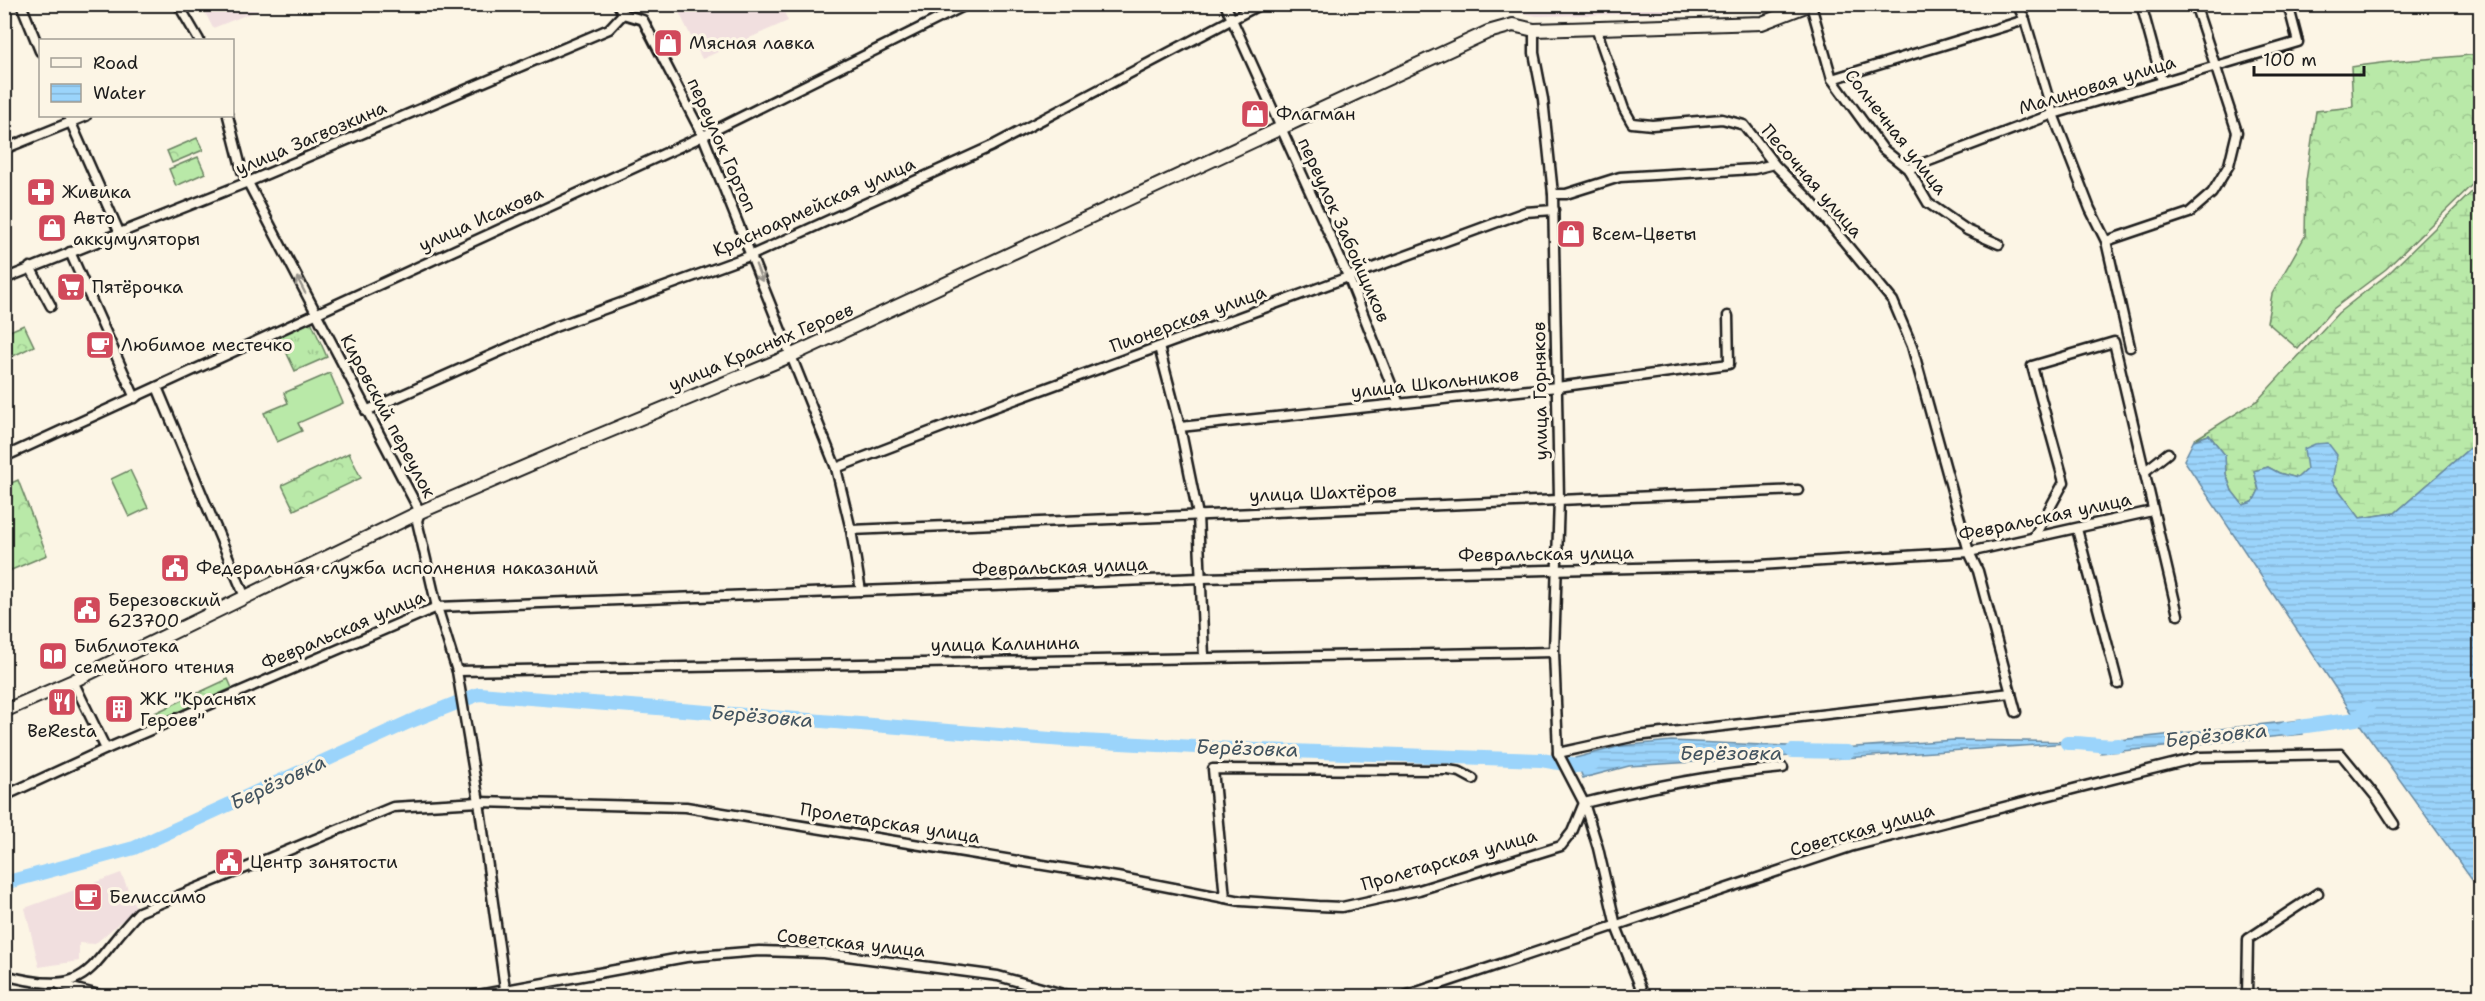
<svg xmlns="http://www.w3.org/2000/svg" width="2485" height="1001" font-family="'Shantell Sans',sans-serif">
	<defs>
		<pattern id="grass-tufts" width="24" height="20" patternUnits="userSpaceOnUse" patternTransform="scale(1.5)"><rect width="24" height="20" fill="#b9e9a8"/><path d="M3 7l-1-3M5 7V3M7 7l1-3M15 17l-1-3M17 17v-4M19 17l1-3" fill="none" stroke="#9ec790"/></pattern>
		<pattern id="forest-crowns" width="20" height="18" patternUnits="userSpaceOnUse" patternTransform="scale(1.5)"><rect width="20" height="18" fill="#b9e9a8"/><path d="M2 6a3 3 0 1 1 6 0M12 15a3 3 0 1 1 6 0" fill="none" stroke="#9ec790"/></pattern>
		<pattern id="wetland-marsh" width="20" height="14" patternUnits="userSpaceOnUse" patternTransform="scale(1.5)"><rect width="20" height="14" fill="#b9e9a8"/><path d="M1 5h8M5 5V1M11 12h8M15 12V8" fill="none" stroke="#9ec790"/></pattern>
		<pattern id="water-rules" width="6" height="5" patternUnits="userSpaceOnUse" patternTransform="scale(1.5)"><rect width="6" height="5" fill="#9bd4fb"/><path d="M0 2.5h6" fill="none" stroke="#85b5d7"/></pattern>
	</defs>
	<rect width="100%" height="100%" fill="#fcf5e5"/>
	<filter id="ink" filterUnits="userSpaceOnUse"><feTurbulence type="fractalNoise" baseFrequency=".0167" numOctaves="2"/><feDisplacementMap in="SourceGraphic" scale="12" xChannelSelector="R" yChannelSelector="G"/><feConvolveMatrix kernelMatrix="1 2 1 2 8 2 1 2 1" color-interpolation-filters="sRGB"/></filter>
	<g filter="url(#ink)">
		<!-- built -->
		<g fill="#f1dfdf">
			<path d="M201,5H271L213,28Z"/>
			<path d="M623,5H781L788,21L702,59L677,8L626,11Z"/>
			<path d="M1504,5V4L1776,5L1756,11L1537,16L1506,10Z"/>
			<path d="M121,873L136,908L95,944L79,943V961L39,967L25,908Z"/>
		</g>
		<!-- grass -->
		<path fill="url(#grass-tufts)" stroke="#6a8262" stroke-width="1.5" d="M310,319L327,357L295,371L278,334Z"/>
		<!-- forest -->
		<g fill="url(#forest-crowns)" stroke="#6a8262" stroke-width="1.5">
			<path d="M2480,54V177L2386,269L2333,309L2298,349L2267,322L2272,294L2305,236L2306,181L2316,111L2353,107L2351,67C2394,60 2437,59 2480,54Z"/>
			<path d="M197,138L203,150L172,163L167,151Z"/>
			<path d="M24,325L34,346L5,360V333Z"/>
			<path d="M349,453L361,478L294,510L282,485Z"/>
			<path d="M18,480L47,555L9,571L5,560V482L7,485Z"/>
			<path d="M228,679L232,688L145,727L142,719Z"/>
		</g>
		<!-- wetland -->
		<path fill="url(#wetland-marsh)" stroke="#6a8262" stroke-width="1.5" d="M2480,184V439L2395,513L2360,518L2332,481L2307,469L2297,478L2279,473L2268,467L2254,471L2259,490L2253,502L2243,505L2232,491L2226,474L2225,455L2209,435L2194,440L2258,400L2338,313L2389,273Z"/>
		<!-- pitch -->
		<g fill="#b9e9a8" stroke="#6a8262" stroke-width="1.5">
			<path d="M198,157L205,173L176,186L169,169Z"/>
			<path d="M330,373L343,403L298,423L302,431L277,442L264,413L288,403L284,393Z"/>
			<path d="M130,470L148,508L129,517L111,479Z"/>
		</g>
		<!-- water -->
		<g fill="url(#water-rules)" stroke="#688aa2" stroke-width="1.5">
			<path d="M2209,435L2225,455L2226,474L2232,491L2243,505L2253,502L2259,490L2254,471L2268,467L2279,473L2297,478L2307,469L2304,449L2315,444L2328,443L2337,455L2332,481L2360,518L2395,513L2480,439V891L2356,719L2184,460L2194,440Z"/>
			<path d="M2301,720L2303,734L2101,753V742Z"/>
			<path d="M1954,740L2083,742L1829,759L1828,749Z"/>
			<path d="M1671,741L1811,747L1808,755L1629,766L1583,778L1575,758L1621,746Z"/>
		</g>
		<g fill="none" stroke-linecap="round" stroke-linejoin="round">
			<!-- river -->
			<g stroke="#9bd4fb" stroke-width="14">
				<path d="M2285,729L2356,719L2368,708"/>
				<path d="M2067,743C2085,742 2101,747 2119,745"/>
				<path d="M1792,751L1847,752"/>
				<path d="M4,883L134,848L409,722L479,694L1064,740L1233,749L1541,760L1577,766L1593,763"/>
			</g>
			<!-- street casing -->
			<g stroke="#1c1c1c" stroke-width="13">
				<g id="street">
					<path d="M21,4L40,51"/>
					<path d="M178,4L199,40"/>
					<path d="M618,4L623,14L643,20L703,136L836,468L851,530L861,591"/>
					<path d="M1225,4L1348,276L1399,404"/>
					<path d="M2017,4L2025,20L2053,114L2090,209L2106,241L2130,347"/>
					<path d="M2141,4L2162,81"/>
					<path d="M1811,5L1832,79L1883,149L1908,169L1928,203L1967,230L1999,244"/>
					<path d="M1596,28L1624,109L1632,123L1652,125L1722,119L1744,125L1774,164L1809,199L1893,301L1912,346L1969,552L1978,571L2016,712"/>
					<path d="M1534,30V53L1543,99L1553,194L1559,499L1554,652L1558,753L1584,803L1598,848L1616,926L1644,996"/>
					<path d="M1832,79L2025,20"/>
					<path d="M68,116L120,234"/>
					<path d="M228,116L242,171L420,512L417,521L437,607L457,671L479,802L506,996"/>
					<path d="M4,149L86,116"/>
					<path d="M1908,169L2053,114L2298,42L2288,4"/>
					<path d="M1553,194H1566L1620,177L1754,169L1774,164"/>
					<path d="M2106,241L2189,213L2212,193L2229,165L2237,132L2195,4"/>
					<path d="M70,252L135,398"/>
					<path d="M30,267L51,306"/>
					<path d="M4,279L248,182L609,29L623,14"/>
					<path d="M1159,347L1180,427L1198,515L1204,657"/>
					<path d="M157,387L245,597"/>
					<path d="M366,411L555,327L752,255L992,146L1261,4"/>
					<path d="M1180,427L1557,387L1729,364L1728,316"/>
					<path d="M4,457L703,136L968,4"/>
					<path d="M836,468L992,408L1525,212L1554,210"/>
					<path d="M2144,472L2168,453"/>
					<path d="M2077,529L2118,684"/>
					<path d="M851,530L1798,490"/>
					<path d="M2034,537L2064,482L2032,366L2114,342L2178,615"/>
					<path d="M457,671L1554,652"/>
					<path d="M73,681L106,749"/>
					<path d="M1558,753L1636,736L2011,693"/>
					<path d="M4,796L106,749L437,607L1201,578L1760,565L1969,552L2152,511"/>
					<path d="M1225,898L1213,769L1448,770L1460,772L1473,779"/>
					<path d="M4,975C93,999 86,967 139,912L393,807L479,802L686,807L1117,877L1241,901L1318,906L1342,907L1419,890L1561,846L1572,832L1584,803C1651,787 1714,774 1783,768"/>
					<path d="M60,985L103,996"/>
					<path d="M473,996L686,957L759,951L824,953L998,976L1063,994L1082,996"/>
					<path d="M1405,996L1850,847L2077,788L2200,757L2341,754L2377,798L2394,824"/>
					<path d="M2247,996L2248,939L2318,893"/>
				</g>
			</g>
			<!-- secondary casing -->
			<g stroke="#1c1c1c" stroke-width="16">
				<path id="secondary" d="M4,711L73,681L420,512L566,449L790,356L1488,32L1513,25L1534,30L1762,23L1811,4"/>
			</g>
			<!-- street -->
			<use href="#street" stroke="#fcf5e5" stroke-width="8"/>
			<!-- secondary -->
			<use href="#secondary" stroke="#fcf5e5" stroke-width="12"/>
		</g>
		<!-- one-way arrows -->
		<defs><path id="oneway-shaft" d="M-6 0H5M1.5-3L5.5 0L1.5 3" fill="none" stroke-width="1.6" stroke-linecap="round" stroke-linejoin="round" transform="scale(1.5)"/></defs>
		<g stroke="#97938b">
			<use href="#oneway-shaft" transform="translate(759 273) rotate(69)"/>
			<use href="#oneway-shaft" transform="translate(301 285) rotate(-117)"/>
		</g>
	</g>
	<!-- icons -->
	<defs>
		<g id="shop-square" transform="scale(1.5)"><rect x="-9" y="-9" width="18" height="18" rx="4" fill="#d1495b" stroke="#fcf5e5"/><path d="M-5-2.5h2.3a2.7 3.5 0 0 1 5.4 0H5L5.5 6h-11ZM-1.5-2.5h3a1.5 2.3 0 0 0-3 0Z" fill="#fff"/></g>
		<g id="pharmacy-square" transform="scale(1.5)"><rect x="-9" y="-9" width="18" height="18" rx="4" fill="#d1495b" stroke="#fcf5e5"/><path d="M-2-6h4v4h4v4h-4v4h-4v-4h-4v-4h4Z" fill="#fff"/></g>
		<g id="supermarket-square" transform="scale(1.5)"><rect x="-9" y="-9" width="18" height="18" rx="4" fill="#d1495b" stroke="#fcf5e5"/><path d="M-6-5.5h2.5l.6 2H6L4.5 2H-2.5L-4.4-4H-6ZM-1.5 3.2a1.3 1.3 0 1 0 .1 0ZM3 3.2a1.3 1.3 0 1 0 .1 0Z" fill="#fff"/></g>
		<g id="cafe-square" transform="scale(1.5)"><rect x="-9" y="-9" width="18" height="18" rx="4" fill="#d1495b" stroke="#fcf5e5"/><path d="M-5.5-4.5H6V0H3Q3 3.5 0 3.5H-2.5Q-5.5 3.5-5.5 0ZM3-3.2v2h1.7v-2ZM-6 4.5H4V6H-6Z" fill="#fff"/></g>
		<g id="civic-square" transform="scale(1.5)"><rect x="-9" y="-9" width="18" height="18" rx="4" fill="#d1495b" stroke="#fcf5e5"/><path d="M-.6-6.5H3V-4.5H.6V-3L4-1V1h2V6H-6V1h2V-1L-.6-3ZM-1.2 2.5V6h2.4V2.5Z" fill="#fff"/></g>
		<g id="library-square" transform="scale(1.5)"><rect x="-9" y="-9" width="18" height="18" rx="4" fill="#d1495b" stroke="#fcf5e5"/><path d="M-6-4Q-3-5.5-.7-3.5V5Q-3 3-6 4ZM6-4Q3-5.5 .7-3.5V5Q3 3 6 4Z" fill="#fff"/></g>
		<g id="restaurant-square" transform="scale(1.5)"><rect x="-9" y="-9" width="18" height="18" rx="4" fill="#d1495b" stroke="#fcf5e5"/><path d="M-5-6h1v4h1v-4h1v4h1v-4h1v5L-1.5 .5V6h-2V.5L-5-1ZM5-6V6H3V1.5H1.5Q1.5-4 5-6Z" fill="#fff"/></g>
		<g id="building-square" transform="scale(1.5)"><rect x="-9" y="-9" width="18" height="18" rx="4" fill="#d1495b" stroke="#fcf5e5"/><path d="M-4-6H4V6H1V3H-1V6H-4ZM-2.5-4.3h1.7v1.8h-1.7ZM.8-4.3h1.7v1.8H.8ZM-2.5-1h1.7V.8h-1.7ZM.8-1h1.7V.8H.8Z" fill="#fff"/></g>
	</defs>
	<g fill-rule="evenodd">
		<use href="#shop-square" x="668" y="43"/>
		<use href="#shop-square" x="1255" y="114"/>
		<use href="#pharmacy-square" x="41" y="192"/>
		<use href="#shop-square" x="52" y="228"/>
		<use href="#shop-square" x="1571" y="234"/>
		<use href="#supermarket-square" x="71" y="287"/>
		<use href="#cafe-square" x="100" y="345"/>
		<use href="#civic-square" x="175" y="568"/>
		<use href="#civic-square" x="87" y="610"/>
		<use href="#library-square" x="53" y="656"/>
		<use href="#restaurant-square" x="62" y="702"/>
		<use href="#building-square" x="119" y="709"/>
		<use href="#civic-square" x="229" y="862"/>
		<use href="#cafe-square" x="88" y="897"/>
	</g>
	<g text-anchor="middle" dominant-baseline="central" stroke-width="6" stroke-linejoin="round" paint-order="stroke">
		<!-- poi labels -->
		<g font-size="18" fill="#1c1c1c" stroke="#fcf5e5" text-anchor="start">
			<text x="689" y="43">Мясная лавка</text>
			<text x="1276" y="114">Флагман</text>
			<text x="62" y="192">Живика</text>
			<text x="73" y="218">Авто<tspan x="73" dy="21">аккумуляторы</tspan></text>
			<text x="1592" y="234">Всем-Цветы</text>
			<text x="92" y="287">Пятёрочка</text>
			<text x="121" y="345">Любимое местечко</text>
			<text x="196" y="568">Федеральная служба исполнения наказаний</text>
			<text x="108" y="600">Березовский<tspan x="108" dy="21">623700</tspan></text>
			<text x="74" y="646">Библиотека<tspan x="74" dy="21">семейного чтения</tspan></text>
			<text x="140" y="699">ЖК "Красных<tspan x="140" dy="21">Героев"</tspan></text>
			<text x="62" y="731" text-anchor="middle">BeResta</text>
			<text x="250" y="862">Центр занятости</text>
			<text x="109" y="897">Белиссимо</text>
		</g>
		<!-- street labels -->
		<g font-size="18" fill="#1c1c1c" stroke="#fcf5e5">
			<text transform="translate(2097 85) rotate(-17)">Малиновая улица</text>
			<text transform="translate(1896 132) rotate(52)">Солнечная улица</text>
			<text transform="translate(311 138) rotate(-23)">улица Загвозкина</text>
			<text transform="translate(722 145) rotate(66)">переулок Гортоп</text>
			<text transform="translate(1812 181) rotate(49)">Песочная улица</text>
			<text transform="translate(814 207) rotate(-24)">Красноармейская улица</text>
			<text transform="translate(481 219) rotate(-24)">улица Исакова</text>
			<text transform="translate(1344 230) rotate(66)">переулок Забойщиков</text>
			<text transform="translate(1188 319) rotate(-20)">Пионерская улица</text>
			<text transform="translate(761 347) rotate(-23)">улица Красных Героев</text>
			<text transform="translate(1435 383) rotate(-6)">улица Школьников</text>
			<text transform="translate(1540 391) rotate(-91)">улица Горняков</text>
			<text transform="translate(388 416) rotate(62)">Кировский переулок</text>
			<text transform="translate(1323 493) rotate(-2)">улица Шахтёров</text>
			<text transform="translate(2045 517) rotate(-12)">Февральская улица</text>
			<text transform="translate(1546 554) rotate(-1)">Февральская улица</text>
			<text transform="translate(1060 567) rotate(-2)">Февральская улица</text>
			<text transform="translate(343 630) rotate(-23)">Февральская улица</text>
			<text transform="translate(1005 644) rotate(-1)">улица Калинина</text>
			<text transform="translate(890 823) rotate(9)">Пролетарская улица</text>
			<text transform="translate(1862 830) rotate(-16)">Советская улица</text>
			<text transform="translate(1449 860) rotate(-16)">Пролетарская улица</text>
			<text transform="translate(851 943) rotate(6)">Советская улица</text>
		</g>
		<!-- water labels -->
		<g font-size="20" font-style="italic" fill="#42535f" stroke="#fcf5e5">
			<text transform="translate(762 716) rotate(5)">Берёзовка</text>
			<text transform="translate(2216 735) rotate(-6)">Берёзовка</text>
			<text transform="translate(1247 748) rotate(2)">Берёзовка</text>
			<text x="1731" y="753">Берёзовка</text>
			<text transform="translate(278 782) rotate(-25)">Берёзовка</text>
		</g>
	</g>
	<!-- margin -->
	<rect width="2485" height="1001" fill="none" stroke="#fcf5e5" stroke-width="24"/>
	<rect x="12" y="12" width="2461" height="977" fill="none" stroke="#1c1c1c" stroke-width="2" filter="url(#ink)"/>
	<!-- legend -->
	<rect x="39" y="39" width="195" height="78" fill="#fcf5e5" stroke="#a29e95" stroke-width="1.5"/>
	<rect x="51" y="58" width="30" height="9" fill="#fcf5e5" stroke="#a29e95" stroke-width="1.5"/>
	<text x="93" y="69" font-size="18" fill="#1c1c1c">Road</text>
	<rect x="51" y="84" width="30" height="18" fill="url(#water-rules)" stroke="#a29e95" stroke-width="1.5"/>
	<text x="93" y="99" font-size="18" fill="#1c1c1c">Water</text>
	<!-- scale -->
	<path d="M2254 66v9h110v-9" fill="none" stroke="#1c1c1c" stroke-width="3"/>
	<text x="2263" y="66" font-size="18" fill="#1c1c1c" stroke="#fcf5e5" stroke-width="4.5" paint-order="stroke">100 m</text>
</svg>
